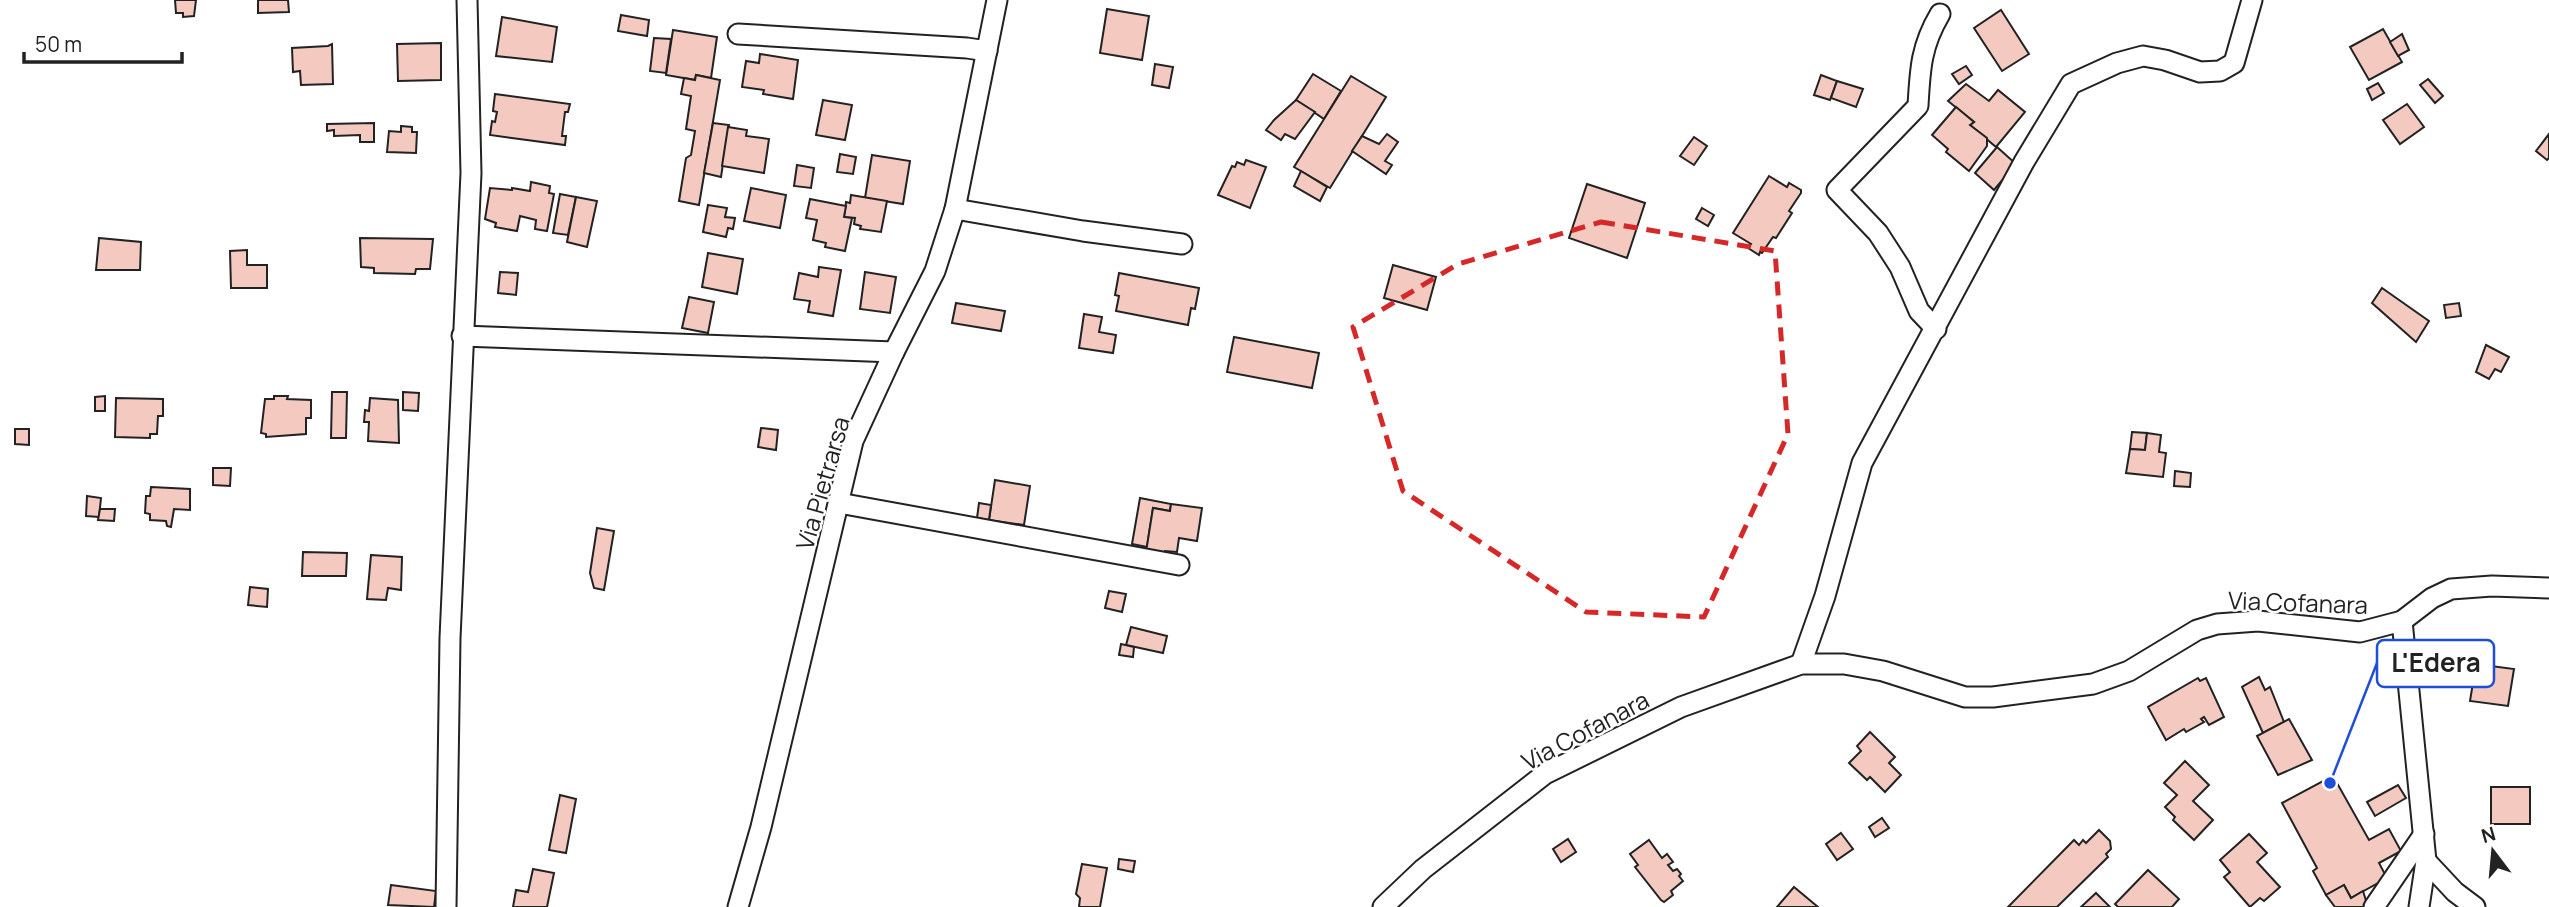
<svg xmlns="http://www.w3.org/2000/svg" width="2549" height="907" font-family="Manrope,sans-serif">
	<rect width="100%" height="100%" fill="#fff"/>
	<!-- building -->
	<g fill="#f3c9c0" stroke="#222" stroke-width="2">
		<path d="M175,0H196L194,16L183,17V13H176Z"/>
		<path d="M258,0H288L289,12L258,13Z"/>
		<path d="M1107,9L1149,16L1142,60L1100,53Z"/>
		<path d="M2001,10L2029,54L2002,71L1974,28Z"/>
		<path d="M621,15L649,20L647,36L618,31Z"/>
		<path d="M502,17L557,27L552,62L496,56Z"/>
		<path d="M2383,29L2402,62L2369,80L2350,47Z"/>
		<path d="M673,30L717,37L711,78L696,75L695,80L666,75Z"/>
		<path d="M2402,34L2409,50L2398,56L2390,42Z"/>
		<path d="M654,38L671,39L666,73L650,71Z"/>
		<path d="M441,43V80L398,81L397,44Z"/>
		<path d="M332,44L333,84L301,85L300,71L293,72L292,48L328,46Z"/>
		<path d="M760,54L798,60L793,99L763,94L764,90L742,87L746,61L759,63Z"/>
		<path d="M1155,64L1173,67L1169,88L1152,85Z"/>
		<path d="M1966,66L1972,75L1959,84L1952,74Z"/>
		<path d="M1313,74L1341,91L1324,119L1296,100Z"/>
		<path d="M696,75L720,80L699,205L679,201L686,158L691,155L695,131L686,129L691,96L681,94L684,78L695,80Z"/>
		<path d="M1821,75L1837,81L1830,100L1814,95Z"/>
		<path d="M1351,76L1386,97L1330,188L1294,167Z"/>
		<path d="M2428,79L2443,96L2435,103L2420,85Z"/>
		<path d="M1837,81L1863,89L1856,107L1831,98Z"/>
		<path d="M2378,83L2384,93L2372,100L2367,89Z"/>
		<path d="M1966,84L1989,101L1998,90L2025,112L1996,147L1970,125L1974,122L1948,101Z"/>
		<path d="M495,94L570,104L568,112H565L562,136H566L565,145L490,135L492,121L495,122L497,112L493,111Z"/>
		<path d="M823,100L852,105L845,140L816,135Z"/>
		<path d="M1296,100L1315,112L1295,139L1285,134L1281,140L1266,130L1274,120Z"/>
		<path d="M2407,104L2424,127L2400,144L2383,120Z"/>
		<path d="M1956,107L1974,122L1970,125L1987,138V146L1969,171L1946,152L1948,149L1932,135Z"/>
		<path d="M374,123V142H360V135L334,136V130L327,131V124Z"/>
		<path d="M713,123L729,125L721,177L704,173Z"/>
		<path d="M401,126L412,127V132H417L416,153L387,152L389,131L401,132Z"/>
		<path d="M728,127L747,130L746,136L769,139L764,173L722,166Z"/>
		<path d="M1387,134L1398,142L1385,161L1392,165L1386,174L1352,151L1362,136L1379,144Z"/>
		<path d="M2549,134V158L2547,160L2536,151Z"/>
		<path d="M1694,137L1707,146L1694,165L1680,156Z"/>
		<path d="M1997,147L2016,164L1994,190L1975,173Z"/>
		<path d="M840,154L856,157L853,174L837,172Z"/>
		<path d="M872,155L910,161L903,204L865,198Z"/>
		<path d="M1246,160L1266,167L1250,208L1218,195L1232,166L1235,167L1237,162L1244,165Z"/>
		<path d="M797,165L814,168L811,188L794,186Z"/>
		<path d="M1301,171L1327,187L1320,201L1294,186Z"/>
		<path d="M1769,176L1787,187L1789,183L1801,190V193L1789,211L1792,213L1776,238L1773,237L1762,253L1760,252L1759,255L1748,248L1751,244L1733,233Z"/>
		<path d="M531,182L550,186L549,193L554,194L547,231L535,229L536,220L520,216L517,231L495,227L496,223L485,219L490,188L512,190V188L530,191Z"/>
		<path d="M1587,184L1645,203L1627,258L1569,238Z"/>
		<path d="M751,188L786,195L780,228L744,221Z"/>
		<path d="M560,194L576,197L568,235L553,233Z"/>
		<path d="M851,195L887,201L881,232L860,229L861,226L854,224L855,218L844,217L846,202L850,203Z"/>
		<path d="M576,197L597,201L587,247L567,242Z"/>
		<path d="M810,199L846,206L844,217L852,218L845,251L825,247L826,243L813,240L817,220L806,218Z"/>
		<path d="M708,205L727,208L725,217L735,218L733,229L728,228L726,237L703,232Z"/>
		<path d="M1702,208L1714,215L1708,226L1696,219Z"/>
		<path d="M99,238L141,242L140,270H96Z"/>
		<path d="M360,238L433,239L430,269H416L415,274L374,273V268L361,267Z"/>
		<path d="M247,250V265H267V288H231L230,251Z"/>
		<path d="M708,253L743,259L737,294L702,287Z"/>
		<path d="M1393,265L1436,277L1427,310L1384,298Z"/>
		<path d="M819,267L841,270L833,316L808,312L810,301L794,299L799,273L818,277Z"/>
		<path d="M500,272L518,273L516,295L498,293Z"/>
		<path d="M865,272L896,277L890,313L860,309Z"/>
		<path d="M1119,273L1199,288L1195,309L1191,308L1188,325L1116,311L1119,296L1115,295Z"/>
		<path d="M2382,288L2429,321L2416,342L2372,303Z"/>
		<path d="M689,297L714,302L708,333L682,328Z"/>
		<path d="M956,303L1005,311L1001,331L952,323Z"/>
		<path d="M2459,303L2461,316L2446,318L2444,305Z"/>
		<path d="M1084,314L1102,317L1099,332L1116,335L1113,353L1079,348Z"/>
		<path d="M1234,337L1319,353L1312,388L1227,372Z"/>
		<path d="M2486,345L2509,357L2501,372L2495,369L2489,379L2476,372Z"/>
		<path d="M332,392H347L346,438H331Z"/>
		<path d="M403,392L419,393L418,411L403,410Z"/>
		<path d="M105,396V411H95V397Z"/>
		<path d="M274,396H288L287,399L311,400V418H306V434L266,437V434L261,433L265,399H274Z"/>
		<path d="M116,398L163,399V416H158L157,434H150V438L115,437Z"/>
		<path d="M370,398L398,400L399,443L368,441L369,422H364L365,410L369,411Z"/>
		<path d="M761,428L778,430L776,450L758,447Z"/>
		<path d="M15,429H29V445L15,444Z"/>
		<path d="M2132,432L2147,433L2145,450L2130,449Z"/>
		<path d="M2147,433L2161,435L2159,452L2166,453L2163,477L2126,473L2130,449L2145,450Z"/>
		<path d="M213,468H231L230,486L213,485Z"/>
		<path d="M2175,471L2191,473L2190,487L2174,486Z"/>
		<path d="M995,480L1030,486L1024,525L989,520Z"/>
		<path d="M151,487L190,489V510L174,509L171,527L167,526L166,521L150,520V514L145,513L146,496H150Z"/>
		<path d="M87,496L101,498L99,517L86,516Z"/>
		<path d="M1140,498L1171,504L1170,511L1153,508L1147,547L1132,544Z"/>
		<path d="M979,503L991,505L989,520L977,518Z"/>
		<path d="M1171,504L1202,508L1197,541L1179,538L1177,552L1165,551L1164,554L1146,552L1153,508L1170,511Z"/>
		<path d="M100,509H115L114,521L98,520Z"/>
		<path d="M597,528L614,531L604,590L594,588L590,573Z"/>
		<path d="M303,552L347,553L346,576H302Z"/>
		<path d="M371,555L402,557L401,590L388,588L386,600L367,599Z"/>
		<path d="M250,587L268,589L267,607L248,605Z"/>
		<path d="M1109,591L1126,594L1122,612L1105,608Z"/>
		<path d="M1131,627L1167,636L1163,653L1126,645Z"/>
		<path d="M1121,644L1134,647L1133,657L1119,655Z"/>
		<path d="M2476,664L2514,669L2508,706L2470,701Z"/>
		<path d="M2259,677L2265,690L2270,687L2284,722L2263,733L2242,687Z"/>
		<path d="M2198,678L2200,681L2206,678L2224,717L2209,725L2204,717L2201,719L2204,722L2186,732L2184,729L2166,740L2148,707Z"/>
		<path d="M2289,719L2312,760L2278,775L2257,736Z"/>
		<path d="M1870,732L1895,757L1889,763L1901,775L1885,792L1870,777L1867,780L1849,763L1861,751L1857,746Z"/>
		<path d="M2185,761L2209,785L2193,801L2213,820L2194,840L2173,820L2175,817L2165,807L2177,795L2164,783Z"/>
		<path d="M2323,781L2327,788L2337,783L2369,840L2389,829L2401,851L2379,863L2387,878L2351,898L2344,885L2326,895L2313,871L2317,868L2282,803Z"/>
		<path d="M2398,785L2406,798L2375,816L2367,802Z"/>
		<rect x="2491" y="787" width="39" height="37"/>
		<path d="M560,795L576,799L566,853L549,850Z"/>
		<path d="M1882,818L1889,828L1875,837L1869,827Z"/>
		<path d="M2099,830L2110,841L2111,849L2106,854L2108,857L2057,907H2008L2074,840L2079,845L2083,840L2086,843Z"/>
		<path d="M1841,833L1853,849L1837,860L1826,844Z"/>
		<path d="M2249,834L2267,853L2257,862L2280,887L2264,901L2260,898L2250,907L2224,877L2230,872L2220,860Z"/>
		<path d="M1568,839L1576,852L1561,862L1553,849Z"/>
		<path d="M1649,840L1662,858L1667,854L1673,862L1668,865L1673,871L1677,869L1681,874L1679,876L1683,881L1671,891L1673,895L1664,902L1661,900L1635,867L1638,865L1630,854Z"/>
		<path d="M1119,859L1135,861L1133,872L1118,869Z"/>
		<path d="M1082,864L1107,868L1100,907H1079L1080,898L1076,894Z"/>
		<path d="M533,869L554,873L547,907H513L516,890L528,892Z"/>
		<path d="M2148,870L2179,899L2172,907H2118L2115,904Z"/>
		<path d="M391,885L436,891L434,907L388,905Z"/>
		<path d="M2344,885L2351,898L2363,891L2368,907H2335L2326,895Z"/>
		<path d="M1794,887L1818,907H1777Z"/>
		<path d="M2096,893L2110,907H2081Z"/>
	</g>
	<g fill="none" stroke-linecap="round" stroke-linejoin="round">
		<!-- minor casing -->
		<g stroke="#222" stroke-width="23">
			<g id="minor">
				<path d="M738,34L967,48L987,51"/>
				<path d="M955,209L1083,231L1182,244"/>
				<path d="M1936,329L1919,311L1900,267L1878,233L1837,190L1918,106C1920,69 1921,46 1940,14"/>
				<path d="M462,336L894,352"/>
				<path d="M839,503L1179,565"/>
				<path d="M2402,621L2426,861L2419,907"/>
				<path d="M1801,664L1825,596L1862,463L2024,162L2071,84L2117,63L2143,56L2165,60L2200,72L2220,71L2234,63L2252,0"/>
				<path d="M2426,861L2455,892L2475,907"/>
				<path d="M446,907L450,638L471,173L467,0"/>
				<path d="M738,907L761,827L853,441L894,352L935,271L955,209L997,0"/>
				<path d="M1383,907L1423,869L1545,774L1681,707L1801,664H1844L1883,671L1965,697H1993L2093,684L2129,671L2197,630L2217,624L2258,621L2360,632L2402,621L2432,598L2451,589L2492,586L2549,588"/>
				<path d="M2374,907L2424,834"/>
			</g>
		</g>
		<!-- minor -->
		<use href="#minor" stroke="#fff" stroke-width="19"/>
	</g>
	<!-- marked area -->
	<path fill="none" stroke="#d62828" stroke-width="5" stroke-dasharray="14 9" stroke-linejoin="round" d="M1601,222L1775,251L1788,434L1704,617L1586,612L1403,491L1353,327L1458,264Z"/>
	<g text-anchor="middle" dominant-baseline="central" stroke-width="5" stroke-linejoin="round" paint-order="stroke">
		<!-- street labels -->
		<g font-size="24" fill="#222" stroke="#fff">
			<text transform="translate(822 483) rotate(-74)">Via Pietrarsa</text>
			<text transform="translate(2298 602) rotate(2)">Via Cofanara</text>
			<text transform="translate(1585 730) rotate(-28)">Via Cofanara</text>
		</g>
	</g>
	<!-- callouts -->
	<path fill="none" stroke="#1d4ed8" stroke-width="2.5" d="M2330 783L2377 663"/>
	<circle fill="#1d4ed8" stroke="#fff" stroke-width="2.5" cx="2330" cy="783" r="7"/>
	<rect fill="#fff" stroke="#1d4ed8" stroke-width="2.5" x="2377" y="640" width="117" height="47" rx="7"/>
	<g font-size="26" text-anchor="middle" font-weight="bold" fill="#222">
		<text x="2436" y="672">L'Edera</text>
	</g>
	<!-- north arrow -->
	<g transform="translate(2493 851) rotate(344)" stroke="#ffffff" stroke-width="5" paint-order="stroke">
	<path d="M0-5L12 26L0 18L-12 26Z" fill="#222222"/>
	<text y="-10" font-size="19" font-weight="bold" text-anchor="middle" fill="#222222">N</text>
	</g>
	<!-- scale -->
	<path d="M24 52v10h158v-10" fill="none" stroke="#222222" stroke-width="3.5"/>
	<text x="35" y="52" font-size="21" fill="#222222" stroke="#ffffff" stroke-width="5" paint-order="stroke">50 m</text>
</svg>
